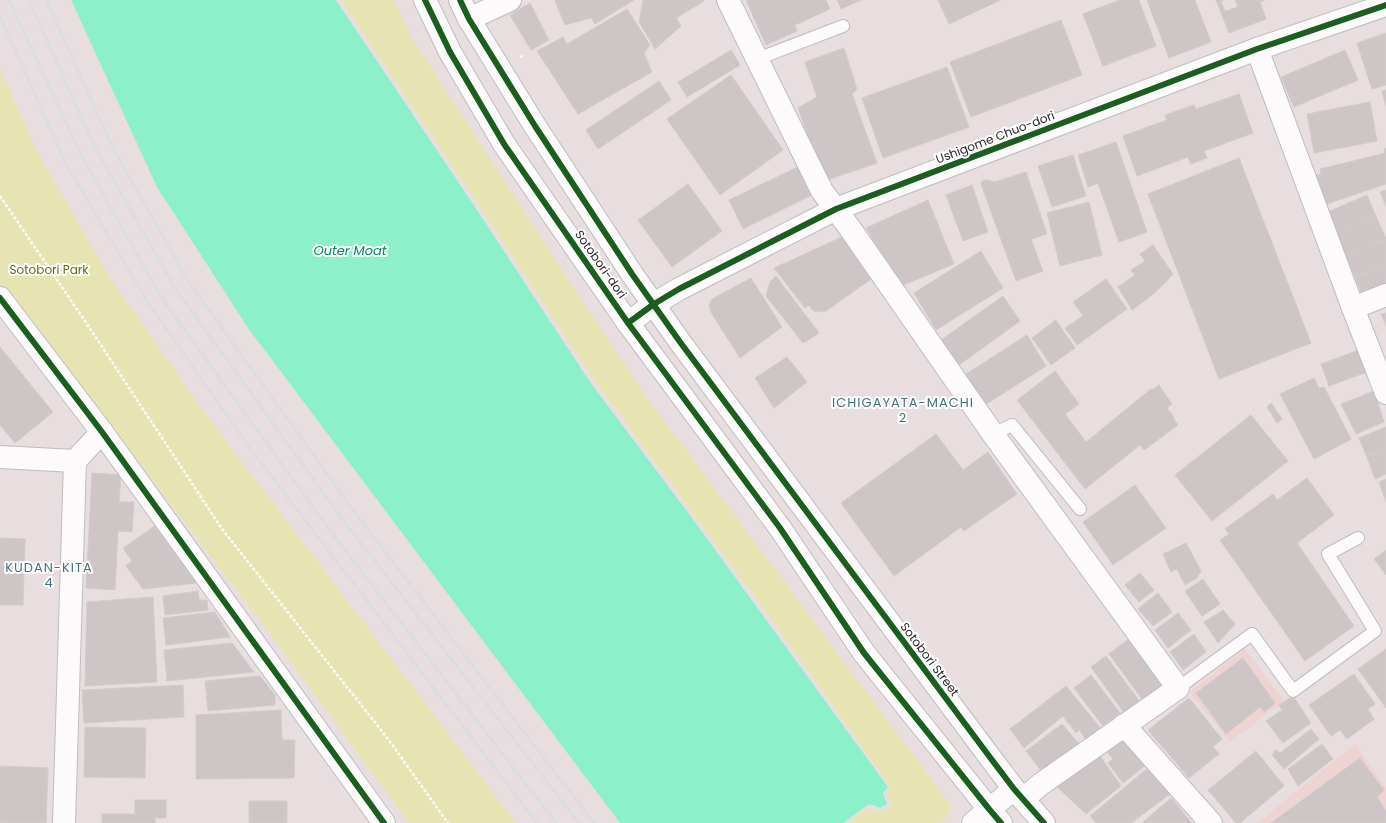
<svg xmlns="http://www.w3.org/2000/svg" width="1386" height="823" font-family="Poppins,sans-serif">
	<rect width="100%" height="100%" fill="#e9dedf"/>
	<!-- education -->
	<g fill="#edd3d2">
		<path d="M1245,649L1284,701L1230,742L1189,692Z"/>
		<path d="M1355,744L1386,787V823H1257Z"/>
	</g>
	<!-- green -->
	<g fill="#e7e4b4">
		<path d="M341,0H394L412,38L572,285L646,396L952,807L949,815L939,823H848L864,811L871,808L882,812L892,804L887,795L890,787L789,643L592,377L482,210Z"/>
		<path d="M0,68L38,153L109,276L202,409L516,823H409L271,635L128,448L0,285Z"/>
	</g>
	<!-- water -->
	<path fill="#8cf0cb" d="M71,0H336L479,213L590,382L689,514L888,787L883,793L887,804L881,808L869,804L843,823H620L248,328L157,187Z"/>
	<!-- building -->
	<g fill="#cdc5c6" stroke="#d3cacb">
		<path d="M557,0H634L595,24L591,18L565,25L555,1Z"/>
		<path d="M643,0H703L704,1L676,18L681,26L655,49L639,22Z"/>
		<path d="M746,0H826L830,9L795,25L797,31L766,45Z"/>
		<path d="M837,0H861L841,9Z"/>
		<path d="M938,0H1001L949,24Z"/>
		<path d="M1120,0H1139L1156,46L1103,66L1083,14Z"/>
		<path d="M1147,0H1195L1211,42L1169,58Z"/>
		<path d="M1216,0H1224L1221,1L1225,11L1238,7L1235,0H1265L1260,2L1266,19L1229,33Z"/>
		<path d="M530,3L549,40L531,50L510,15Z"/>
		<path d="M627,9L650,45L644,53L652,72L578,114L537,51L563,37L567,44Z"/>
		<path d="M1061,20L1082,75L971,117L950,62Z"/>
		<path d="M1386,33V85L1372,89L1357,43Z"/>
		<path d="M844,48L857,89L852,94L877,163L824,181L798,108L817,97L805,62Z"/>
		<path d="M731,50L740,65L687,97L678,82Z"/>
		<path d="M1345,50L1358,80L1294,107L1281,77Z"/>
		<path d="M947,67L969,127L883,158L862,98Z"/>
		<path d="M731,75L783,150L720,195L667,119Z"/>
		<path d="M659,81L671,100L598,149L586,130Z"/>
		<path d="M1386,90V106L1382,91Z"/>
		<path d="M1239,94L1253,133L1204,151L1207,158L1191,164L1188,157L1137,176L1123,136L1167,120L1165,115L1194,105L1196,109Z"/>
		<path d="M1370,102L1377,141L1314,153L1307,114Z"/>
		<path d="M1116,142L1147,232L1119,242L1098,183L1088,187L1078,155Z"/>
		<path d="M1386,148V184L1324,205L1313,176L1321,174L1320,169L1385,153L1384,149Z"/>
		<path d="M1073,155L1086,196L1052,207L1038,166Z"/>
		<path d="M1239,158L1311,343L1219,379L1148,194Z"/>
		<path d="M798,167L812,195L743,229L729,200Z"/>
		<path d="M1026,172L1047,234L1031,239L1043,271L1016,281L981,184L982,181L987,180L995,182Z"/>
		<path d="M688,184L722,231L672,267L638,220Z"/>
		<path d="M972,185L988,232L963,241L946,195Z"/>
		<path d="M1386,190V206L1380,192Z"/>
		<path d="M1367,195L1376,216L1336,233L1328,212Z"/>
		<path d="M928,200L954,264L901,286L866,228Z"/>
		<path d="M1089,202L1102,255L1060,266L1047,213Z"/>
		<path d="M1376,216L1386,239L1346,256L1336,233Z"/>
		<path d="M842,237L871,279L826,311L816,312L812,310L809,305L805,308L774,268Z"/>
		<path d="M1386,239V264L1355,277L1346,256Z"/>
		<path d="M1153,245L1173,274L1166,282L1151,296L1132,310L1118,287L1135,275L1131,270L1145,261L1140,254Z"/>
		<path d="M981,251L1003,288L936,330L914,293Z"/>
		<path d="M1386,264V289L1364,299L1355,277Z"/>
		<path d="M776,276L819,333L803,343L766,296L770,282Z"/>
		<path d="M751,278L782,327L740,358L712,314L709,306L712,299Z"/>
		<path d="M1106,279L1127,309L1077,345L1065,328L1083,316L1073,302Z"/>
		<path d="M1003,296L1020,321L959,365L941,340Z"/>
		<path d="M1386,313V326L1381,314Z"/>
		<path d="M1056,320L1075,348L1051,365L1032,338Z"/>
		<path d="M1027,335L1046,366L985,405L966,374Z"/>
		<path d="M0,347L53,412L15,443L0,425Z"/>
		<path d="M1359,350L1367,372L1329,386L1321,364Z"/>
		<path d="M787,357L807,382L774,408L755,378Z"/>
		<path d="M1055,371L1079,404L1065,414L1086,442L1151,389L1152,390L1159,385L1172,404L1167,408L1174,417L1173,418L1178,425L1144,450L1140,445L1085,489L1017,400Z"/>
		<path d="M1314,378L1319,388L1324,387L1351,439L1314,459L1280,394Z"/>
		<path d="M1374,391L1384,422L1356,434L1341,404Z"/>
		<path d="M1271,403L1282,419L1277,423L1267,407Z"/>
		<path d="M1251,415L1288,461L1212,521L1175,475Z"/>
		<path d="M1386,427V449L1367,457L1359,438Z"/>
		<path d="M936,434L963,470L988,452L1017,494L964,531L961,527L894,576L841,503Z"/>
		<path d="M1386,449V474L1375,479L1367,457Z"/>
		<path d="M92,473L121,475L119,502H134L132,532L118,531L115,590L86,588Z"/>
		<path d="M1307,478L1334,515L1297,543L1354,626L1305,661L1220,540L1229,534L1225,529L1273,494L1277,500Z"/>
		<path d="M1386,479V502L1379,482Z"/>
		<path d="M1135,485L1166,528L1113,565L1083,522Z"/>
		<path d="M155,526L182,563L196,583L143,589L126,566L132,561L123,548Z"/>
		<path d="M0,538L25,539L23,605H0Z"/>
		<path d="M1186,543L1201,571L1197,578L1185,585L1177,569L1171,572L1163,554Z"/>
		<path d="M1386,550V575L1374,559Z"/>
		<path d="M1140,573L1154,590L1139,602L1125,585Z"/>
		<path d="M1203,579L1220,604L1202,616L1185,591Z"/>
		<path d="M198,591L199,600H207L208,610L165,615L163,596Z"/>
		<path d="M1158,593L1172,612L1153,626L1138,609Z"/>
		<path d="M153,597L157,682L85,686L87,602Z"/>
		<path d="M1223,610L1235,624L1218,643L1204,622Z"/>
		<path d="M215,612L230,637L166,645L163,618Z"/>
		<path d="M1178,613L1191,630L1168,648L1155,630Z"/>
		<path d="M1194,634L1206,652L1183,670L1170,652Z"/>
		<path d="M1131,637L1165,683L1142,699L1109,654Z"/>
		<path d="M232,643L254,672L167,681L164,650Z"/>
		<path d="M1386,649V708L1358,669Z"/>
		<path d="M1106,656L1140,702L1125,714L1091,667Z"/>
		<path d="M1243,658L1275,703L1264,712L1260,707L1226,734L1196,693Z"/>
		<path d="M1354,674L1375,704L1368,709L1374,719L1347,739L1340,730L1331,736L1309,705Z"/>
		<path d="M1091,675L1120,713L1103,726L1074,688Z"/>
		<path d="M260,676L275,695V705L208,711L205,681Z"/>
		<path d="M183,685L184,717L84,723L82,690Z"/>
		<path d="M1066,686L1102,730L1088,742L1079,730L1076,733L1063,716L1024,748L1010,729Z"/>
		<path d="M1293,696L1311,723L1283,743L1266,721L1282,710L1279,705Z"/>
		<path d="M1189,698L1222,739L1213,747L1219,754L1189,778L1148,730Z"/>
		<path d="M281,710L282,740H295L294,778L196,779V715Z"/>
		<path d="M1062,724L1078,743L1042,772L1026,751Z"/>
		<path d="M85,727L146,728L145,778L84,777Z"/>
		<path d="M1311,729L1319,739L1284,769L1272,755L1276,750L1280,753Z"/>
		<path d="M1119,739L1127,742L1146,765L1123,783L1108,763L1113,759L1106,750Z"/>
		<path d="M1322,744L1333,759L1298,786L1288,769Z"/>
		<path d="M1256,751L1284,786L1240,823H1236L1208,790Z"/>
		<path d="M1100,756L1121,786L1086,814L1055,785Z"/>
		<path d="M1360,758L1384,790L1377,797L1386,811V823H1271Z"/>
		<path d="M0,766L48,768L46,823H0Z"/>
		<path d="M1148,768L1170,794L1131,823H1096L1090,816Z"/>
		<path d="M1171,798L1192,823H1142Z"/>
		<path d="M135,800H166V818H155V823H102V814H135Z"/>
		<rect x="249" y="801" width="38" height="22"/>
	</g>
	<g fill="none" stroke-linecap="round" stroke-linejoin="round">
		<!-- lane casing -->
		<g stroke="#bebdbd" stroke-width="14">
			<g id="lane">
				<path d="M757,59L843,26"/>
				<path d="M993,434L1012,425L1080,509"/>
				<path d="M1178,688L1252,634L1293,691L1375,631L1328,554L1358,538"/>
			</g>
		</g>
		<!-- street casing -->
		<g stroke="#bebdbd" stroke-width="24">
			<g id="street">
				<path d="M728,0L822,191L849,227L993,434L1178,688L1041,784L1023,799"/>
				<path d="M469,19L510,0"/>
				<path d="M1257,49L1353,308L1386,393"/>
				<path d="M0,298L102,432L384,823"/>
				<path d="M1353,308L1386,295"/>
				<path d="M0,457L75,461L102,432"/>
				<path d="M1124,725L1211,823"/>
				<path d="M64,823L75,461"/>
			</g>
		</g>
		<!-- secondary casing -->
		<g stroke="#bebdbd" stroke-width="24">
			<g id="secondary">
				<path d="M425,0L450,52L504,144L628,323L780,528L864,653L989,809L1001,823"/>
				<path d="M460,0L469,19L535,126L632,274L680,342L989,756L1014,789L1044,823"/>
				<path d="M628,323L654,304L679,289L836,209L1257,49L1386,5"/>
				<path d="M973,823L1014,789"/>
			</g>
		</g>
		<!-- path -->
		<g stroke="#fcfafa" stroke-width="2.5" stroke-dasharray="3 2" stroke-linecap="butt">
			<path d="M520,57L525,56"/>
			<path d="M0,196L89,327L222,529L388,739L448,823"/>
		</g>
		<!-- lane -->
		<use href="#lane" stroke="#fcfafa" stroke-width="12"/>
		<!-- street -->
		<use href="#street" stroke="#fcfafa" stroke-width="22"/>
		<!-- secondary -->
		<use href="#secondary" stroke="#fcfafa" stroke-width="22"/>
		<!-- rail -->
		<g stroke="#dcddde" stroke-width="3">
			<path d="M9,0L81,155L163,300L331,532L556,823"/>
			<path d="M29,0L94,146L175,288L343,520L579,823"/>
			<path d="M46,0L112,146L188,281L356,514L594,823"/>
			<path d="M0,16L66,164L149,304L249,447L537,823"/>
		</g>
		<!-- cycleway casing -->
		<g stroke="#fff" stroke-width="8">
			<g id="cycleway">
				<path d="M425,0L450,52L504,144L628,323L780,528L864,653L989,809L1001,823"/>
				<path d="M460,0L469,19L535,126L632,274L680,342L989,756L1014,789L1044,823"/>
				<path d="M0,298L102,432L384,823"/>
				<path d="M628,323L654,304L679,289L836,209L1257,49L1386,5"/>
			</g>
		</g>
		<!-- cycleway -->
		<use href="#cycleway" stroke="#1b5e20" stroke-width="6"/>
	</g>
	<g text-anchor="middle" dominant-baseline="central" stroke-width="4" stroke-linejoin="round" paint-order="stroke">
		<!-- street labels -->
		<g font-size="12" fill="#292929" stroke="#fff">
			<text transform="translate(995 137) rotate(-21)">Ushigome Chuo-dori</text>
			<text transform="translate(601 264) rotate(55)">Sotobori-dori</text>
			<text transform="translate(930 659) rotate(53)">Sotobori Street</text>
		</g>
		<!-- park labels -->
		<g font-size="12" fill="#5d6c14" stroke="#fff">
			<text x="49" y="269">Sotobori Park</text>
		</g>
		<!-- water labels -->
		<g font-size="13" font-style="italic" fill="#068763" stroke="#fff">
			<text x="350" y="250">Outer Moat</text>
		</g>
		<!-- neighbourhood labels -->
		<g font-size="13" letter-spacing="1" fill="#46727d" stroke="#fff">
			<text x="903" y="402">ICHIGAYATA-MACHI<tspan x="903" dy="15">2</tspan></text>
			<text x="49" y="567">KUDAN-KITA<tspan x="49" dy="15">4</tspan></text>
		</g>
	</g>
</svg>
